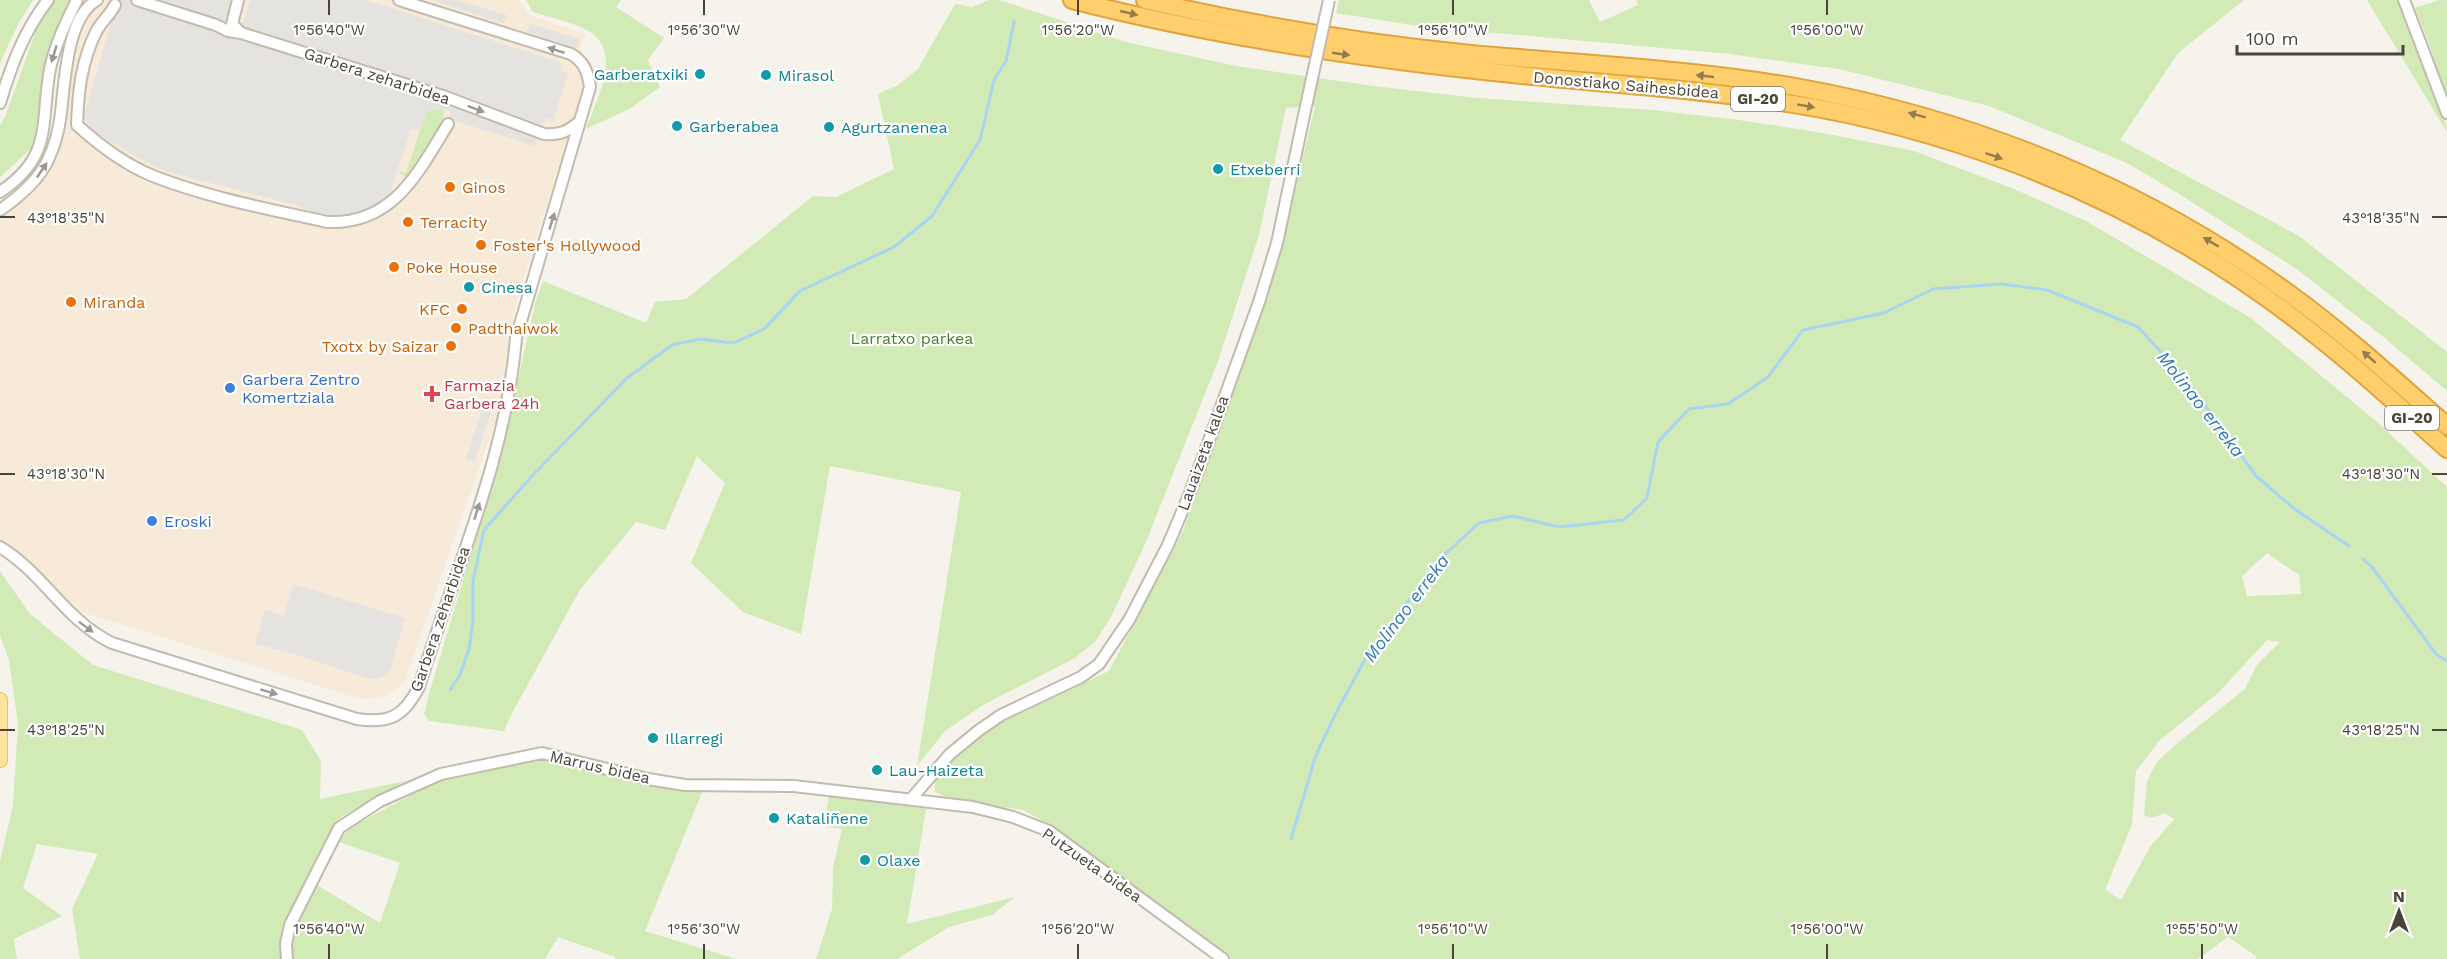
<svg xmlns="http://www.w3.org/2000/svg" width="2447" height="959" font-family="'Work Sans',sans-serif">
	<rect width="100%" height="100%" fill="#f6f3ec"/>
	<!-- commercial -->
	<path fill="#f7ead8" d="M93,0H520L529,15L585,34L580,49L592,63L519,292L510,334L498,414L405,680L395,690L382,697L366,699L351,696L82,612L18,551L0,540V216L22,202L42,181L55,162L66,130L69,93L79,28Z"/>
	<!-- green -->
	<g fill="#d2eab5" fill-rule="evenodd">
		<path d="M0,0H33L18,24L0,63Z"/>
		<path d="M55,0H74C42,40 41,97 34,146L0,177V125L5,117L38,25Z"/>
		<path d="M526,0H621L616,7L664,38L648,60L660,87L629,109L586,129C596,101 623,53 590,32C574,22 551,18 533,12Z"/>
		<path d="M989,0H999L1126,42L1236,66L1373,86L1478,98L1653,110L1739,120L1823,133L1914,151L2014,189L2086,221L2251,318L2376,421L2447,487V959H2255L2256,956L2228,937L2198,959H1230L1049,824L1023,810L948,798L935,792V777L992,727L1109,671L1183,531L1278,262L1315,106L1286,108L1259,235L1218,361L1146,542L1111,617L1095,642L1075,658L983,705L945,731L917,766L961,492L830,466L801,634L743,612L691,563L725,483L697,456L665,530L636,522L580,590L512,713L504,731L429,721L424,714L431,687L501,454L536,300L543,281L646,323L655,302L686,299L813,196L836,197L894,169L878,94L898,85L918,69L955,4L972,7ZM2267,553L2299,575L2301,594L2247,596L2242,576ZM2267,640L2280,642L2257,665L2245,689L2175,745L2157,762L2147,781L2144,815L2152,818L2165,813L2174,819L2150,847L2121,900L2105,890L2132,824L2136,771L2160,740L2218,693Z"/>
		<path d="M1339,0H1589L1600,22L1638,5L1636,0H2244L2178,53L2120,140L2299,236L2447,352V391L2381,335L2298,270L2179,194L2127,163L1989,106L1839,69L1729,54L1418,26L1336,13Z"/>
		<path d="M2367,0H2400C2413,32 2423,64 2434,97C2438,109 2447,120 2447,132Z"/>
		<path d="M2439,0H2447V104L2431,49L2415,8Z"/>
		<path d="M440,108L443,109L444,124L407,179L398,171L406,173L426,112Z"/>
		<path d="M0,571L30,614L93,665L302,730L321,761L320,799L405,781L341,817L329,834L307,879L380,923L400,863L336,841L353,826L438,781L544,758L674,789L703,790L645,931L736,959H615V957L558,937L545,959H80L72,909L98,854L37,844L23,888L62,916L14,939L17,959H0V861L13,805L18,724L9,660L0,636Z"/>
		<path d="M829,795L926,809L907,924L1015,897L992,915L949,927L897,959H816L832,909L833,868L842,829L824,826Z"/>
	</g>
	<!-- parking -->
	<g fill="#e5e3e0">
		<path d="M118,0H245L239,21L243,22L251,0H366L562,63L560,70L568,73L553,121L545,118L535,146L449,119L451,111L440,108L426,112L419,130L411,129L388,199L383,204L349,219H330L296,205L168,172L142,160L96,133L83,118Z"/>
		<path d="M437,0H457L507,15L503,23L436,2Z"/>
		<path d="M530,23L580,39L577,48L527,32Z"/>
		<path d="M486,396L495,399L475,462L466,460Z"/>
		<path d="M293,584L405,618L390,671L379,679L367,678L294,654L255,644L265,610L284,616Z"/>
	</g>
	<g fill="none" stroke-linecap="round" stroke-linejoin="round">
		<!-- stream -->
		<g stroke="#a9d4f2" stroke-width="3">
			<path d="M2363,559L2372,567L2436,654L2447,661"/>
			<path d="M450,690L460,675L469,649L473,620V581L484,530L532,476L627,378L672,345L700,339L733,343L764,329L800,291L894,247L932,216L980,140L994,80L1006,61L1014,22"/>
			<path d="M1291,839L1316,755L1337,711L1369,652L1442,557L1479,523L1513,516L1559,527L1624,520L1647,498L1658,442L1689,409L1728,404L1768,377L1803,330L1884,313L1933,289L2001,284L2047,290L2138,327L2185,378L2256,476L2296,510L2349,546"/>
		</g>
		<!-- minor casing -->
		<g stroke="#c2bbae" stroke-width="14">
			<g id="minor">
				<path d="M137,0L216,25L228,31L241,33L443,96L544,134C560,135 567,132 579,122"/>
				<path d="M238,0L232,24L241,33"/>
				<path d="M2404,0L2447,113"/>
				<path d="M115,5C110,15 101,22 96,32C81,62 78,93 77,125C99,145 126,165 153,176C209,198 269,209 327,222C393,225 418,173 448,124"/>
				<path d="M0,103C11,66 24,31 48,0"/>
				<path d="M0,192C54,156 40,123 50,69C55,45 66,22 77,0"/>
				<path d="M0,210C19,197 38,181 48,160C54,147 58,134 60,120C65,87 65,18 97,0"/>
				<path d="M0,547C43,573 66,621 112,643L357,719C390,724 404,716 419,687C454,572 506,459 516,338L590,87C588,72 584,62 571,54L399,0"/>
				<path d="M911,799L950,754L978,731L1001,715L1081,677L1099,664L1129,620L1168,545L1190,493L1259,302L1277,243L1303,120"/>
				<path d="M287,959L286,944L290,925L339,828L380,801L441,774L542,753L648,779L685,785L794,786L973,807L1013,817L1049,831L1223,959"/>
			</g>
		</g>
		<!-- major casing -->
		<g stroke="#e6c16a" stroke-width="16">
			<path id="major" d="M0,700V760"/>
		</g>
		<!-- highway casing -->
		<g stroke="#e0a43c" stroke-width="20">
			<g id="highway">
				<path d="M1072,0C1217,37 1364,59 1512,74C1606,84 1700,89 1793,104C1869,116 1944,137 2016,164C2124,205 2228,264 2318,337C2363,372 2404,411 2447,449"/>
				<path d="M1145,0C1252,25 1361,43 1471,54C1581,64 1693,69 1801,88C1976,120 2147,189 2291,295C2346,335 2396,381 2447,426"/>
			</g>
		</g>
		<!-- minor -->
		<use href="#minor" stroke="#fff" stroke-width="10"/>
		<!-- major -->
		<use href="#major" stroke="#ffe39c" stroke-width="14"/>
		<!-- highway -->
		<use href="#highway" stroke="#ffcf6e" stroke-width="16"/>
		<!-- minor-bridge casing -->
		<g stroke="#c2bbae" stroke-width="14" stroke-linecap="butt">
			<path id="minor-bridge" d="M1303,120L1329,0"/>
		</g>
		<!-- minor-bridge -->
		<use href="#minor-bridge" stroke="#fff" stroke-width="10"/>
	</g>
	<!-- one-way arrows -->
	<defs><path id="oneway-solid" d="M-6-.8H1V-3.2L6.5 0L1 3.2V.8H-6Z" transform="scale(1.5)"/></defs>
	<g fill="#937c4e">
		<use href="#oneway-solid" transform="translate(1129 13) rotate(13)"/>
		<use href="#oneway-solid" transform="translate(1341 54) rotate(8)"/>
		<use href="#oneway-solid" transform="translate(1705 76) rotate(-174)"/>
		<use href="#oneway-solid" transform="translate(1806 106) rotate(10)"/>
		<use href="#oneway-solid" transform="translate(1917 115) rotate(-165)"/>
		<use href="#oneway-solid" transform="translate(1994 156) rotate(19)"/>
		<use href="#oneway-solid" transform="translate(2211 242) rotate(-149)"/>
		<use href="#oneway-solid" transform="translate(2369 357) rotate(-139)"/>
	</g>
	<g fill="#9c9892">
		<use href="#oneway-solid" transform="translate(556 50) rotate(-162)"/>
		<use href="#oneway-solid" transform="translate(54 54) rotate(107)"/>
		<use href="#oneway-solid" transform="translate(476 109) rotate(21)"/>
		<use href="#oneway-solid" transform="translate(42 170) rotate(-56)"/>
		<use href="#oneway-solid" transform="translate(552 221) rotate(-73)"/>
		<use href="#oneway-solid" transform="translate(477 511) rotate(-72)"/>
		<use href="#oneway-solid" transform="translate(86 627) rotate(37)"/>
		<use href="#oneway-solid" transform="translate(269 692) rotate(17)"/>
	</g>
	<!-- ticks -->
	<path fill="none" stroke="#4b4439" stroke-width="2" d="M329,0V15M704,0V15M1078,0V15M1453,0V15M1827,0V15M0,217H15M2432,217H2447M0,474H15M2432,474H2447M0,730H15M2432,730H2447M329,944V959M704,944V959M1078,944V959M1453,944V959M1827,944V959M2202,944V959"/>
	<!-- markers -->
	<g fill="#0f9aa8" stroke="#fff" stroke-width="2">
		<circle cx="700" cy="74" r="6"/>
		<circle cx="766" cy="75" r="6"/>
		<circle cx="677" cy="126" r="6"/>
		<circle cx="829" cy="127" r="6"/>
		<circle cx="1218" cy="169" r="6"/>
		<circle cx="469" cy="287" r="6"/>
		<circle cx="653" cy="738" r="6"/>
		<circle cx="877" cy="770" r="6"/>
		<circle cx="774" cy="818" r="6"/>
		<circle cx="865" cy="860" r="6"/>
	</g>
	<g fill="#e8710a" stroke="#fff" stroke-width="2">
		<circle cx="450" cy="187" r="6"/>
		<circle cx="408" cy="222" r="6"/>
		<circle cx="481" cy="245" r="6"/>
		<circle cx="394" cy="267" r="6"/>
		<circle cx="71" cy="302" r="6"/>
		<circle cx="462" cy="309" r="6"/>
		<circle cx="456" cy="328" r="6"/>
		<circle cx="451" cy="346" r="6"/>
	</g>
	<g fill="#3f7fe0" stroke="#fff" stroke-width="2">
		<circle cx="230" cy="388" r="6"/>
		<circle cx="152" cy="521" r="6"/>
	</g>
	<path fill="#e0444e" stroke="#fff" stroke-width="2" d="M429 385h6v6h6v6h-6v6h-6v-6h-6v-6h6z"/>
	<g text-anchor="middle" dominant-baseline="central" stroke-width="4.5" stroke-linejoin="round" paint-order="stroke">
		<!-- shield labels -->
		<g fill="#fff" stroke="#817c74" stroke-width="1.5">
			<rect x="1731" y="87" width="54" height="24" rx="4.5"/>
			<rect x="2385" y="406" width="54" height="24" rx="4.5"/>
		</g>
		<g font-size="15" font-weight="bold" fill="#4b4439">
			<text x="1758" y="99">GI-20</text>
			<text x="2412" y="418">GI-20</text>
		</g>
		<!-- culture labels -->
		<g font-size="16" fill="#0d838f" stroke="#fff" text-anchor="start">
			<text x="688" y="74" text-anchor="end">Garberatxiki</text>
			<text x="778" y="75">Mirasol</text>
			<text x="689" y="126">Garberabea</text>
			<text x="841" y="127">Agurtzanenea</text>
			<text x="1230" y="169">Etxeberri</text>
			<text x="481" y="287">Cinesa</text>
			<text x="665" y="738">Illarregi</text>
			<text x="889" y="770">Lau-Haizeta</text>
			<text x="786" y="818">Kataliñene</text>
			<text x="877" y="860">Olaxe</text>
		</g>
		<!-- street labels -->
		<g font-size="16" fill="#4b4439" stroke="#fff">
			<text transform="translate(377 76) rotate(18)">Garbera zeharbidea</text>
			<text transform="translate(1626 85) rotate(5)">Donostiako Saihesbidea</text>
			<text transform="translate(1203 453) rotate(-70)">Lauaizeta kalea</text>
			<text transform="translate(440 619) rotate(-71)">Garbera zeharbidea</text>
			<text transform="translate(600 767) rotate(13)">Marrus bidea</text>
			<text transform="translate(1092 865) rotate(35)">Putzueta bidea</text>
		</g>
		<!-- food labels -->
		<g font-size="16" fill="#c56008" stroke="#fff" text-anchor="start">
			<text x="462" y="187">Ginos</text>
			<text x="420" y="222">Terracity</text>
			<text x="493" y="245">Foster's Hollywood</text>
			<text x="406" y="267">Poke House</text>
			<text x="83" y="302">Miranda</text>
			<text x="450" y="309" text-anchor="end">KFC</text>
			<text x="468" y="328">Padthaiwok</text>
			<text x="439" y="346" text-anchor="end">Txotx by Saizar</text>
		</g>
		<!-- park labels -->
		<g font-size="16" fill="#4a7f2a" stroke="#fff">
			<text x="912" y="338">Larratxo parkea</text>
		</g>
		<!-- shop labels -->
		<g font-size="16" fill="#366cbe" stroke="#fff" text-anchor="start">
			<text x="242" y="379">Garbera Zentro<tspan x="242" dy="18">Komertziala</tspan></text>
			<text x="164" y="521">Eroski</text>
		</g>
		<!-- health labels -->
		<g font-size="16" fill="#be3a42" stroke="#fff" text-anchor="start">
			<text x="444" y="385">Farmazia<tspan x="444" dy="18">Garbera 24h</tspan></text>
		</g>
		<!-- water labels -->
		<g font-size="18" font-style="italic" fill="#2e7ab2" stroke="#fff">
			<text transform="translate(2201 404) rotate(52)">Molinao erreka</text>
			<text transform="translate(1406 608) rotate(-53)">Molinao erreka</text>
		</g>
	</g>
	<g font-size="15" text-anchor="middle" fill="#4b4439" stroke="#fff" stroke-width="4.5" stroke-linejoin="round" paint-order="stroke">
		<text x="329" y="35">1°56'40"W</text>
		<text x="704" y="35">1°56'30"W</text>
		<text x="1078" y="35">1°56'20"W</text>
		<text x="1453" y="35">1°56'10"W</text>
		<text x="1827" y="35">1°56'00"W</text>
		<text x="66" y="223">43°18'35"N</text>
		<text x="2381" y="223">43°18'35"N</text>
		<text x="66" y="479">43°18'30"N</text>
		<text x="2381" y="479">43°18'30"N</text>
		<text x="66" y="735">43°18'25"N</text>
		<text x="2381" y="735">43°18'25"N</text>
		<text x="329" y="934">1°56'40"W</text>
		<text x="704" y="934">1°56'30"W</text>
		<text x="1078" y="934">1°56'20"W</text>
		<text x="1453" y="934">1°56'10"W</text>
		<text x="1827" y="934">1°56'00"W</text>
		<text x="2202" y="934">1°55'50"W</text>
	</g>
	<!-- north arrow -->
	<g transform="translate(2399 911)" stroke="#ffffff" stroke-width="4.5" paint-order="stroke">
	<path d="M0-4.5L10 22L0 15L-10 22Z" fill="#4b4439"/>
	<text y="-9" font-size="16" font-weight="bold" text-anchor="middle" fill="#4b4439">N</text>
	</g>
	<!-- scale -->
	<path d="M2237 45v9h166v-9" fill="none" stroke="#4b4439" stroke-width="3"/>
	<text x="2246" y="45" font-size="18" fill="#4b4439" stroke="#ffffff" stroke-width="4.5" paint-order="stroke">100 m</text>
</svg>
